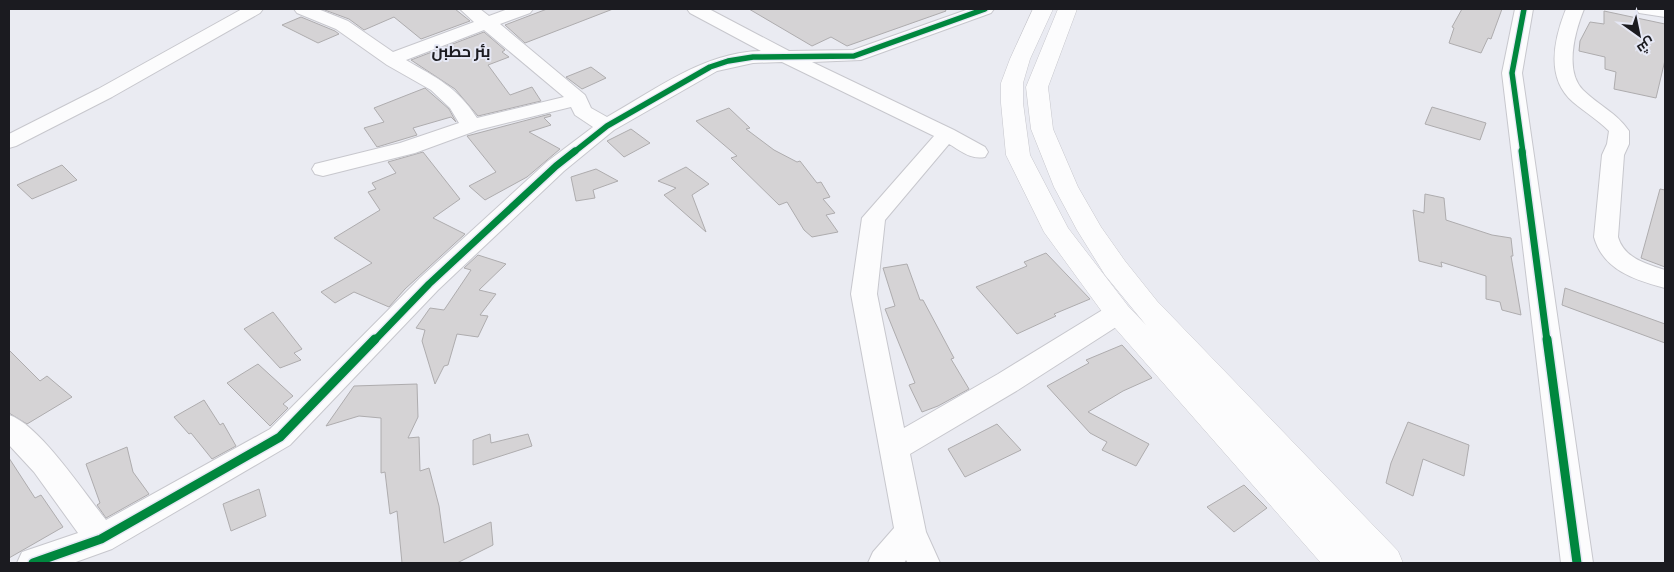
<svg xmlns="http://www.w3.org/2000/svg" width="1674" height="572" font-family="'Fira Sans Condensed',Cairo,sans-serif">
	<rect width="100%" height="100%" fill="#eaebf2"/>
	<!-- building -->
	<g fill="#d5d3d5" stroke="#aeacae">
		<path d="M322,9H455L470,21L421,39L394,17L364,30L349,19Z"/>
		<path d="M547,9H613L525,43L505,25Z"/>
		<path d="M749,9H945L946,11L847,46L831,37L812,46Z"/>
		<path d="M1462,9H1502L1491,39L1488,38L1481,53L1449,43L1454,28L1452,27Z"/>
		<path d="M1604,11L1665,24V60L1656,98L1614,89L1616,72L1605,69V57L1579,51L1580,41L1590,22L1604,24Z"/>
		<path d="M301,17L335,31L339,34L318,43L282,25Z"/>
		<path d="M484,32L505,50L502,52L509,57L488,65L510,95L532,87L541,101L478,116L455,89L411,60Z"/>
		<path d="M591,67L606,78L582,89L566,77Z"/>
		<path d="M425,88L449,109L456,122L451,117L413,128L417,135L377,147L364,128L384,122L374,108Z"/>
		<path d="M1432,107L1486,123L1480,140L1425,124Z"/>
		<path d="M729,108L750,128L746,129L774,150L797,162L800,161L817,183L821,182L830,197L823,199L835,213L826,215L838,232L812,237L804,230L787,202L779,205L731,158L737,156L696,121Z"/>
		<path d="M550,114L551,116L544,118L551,125L529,132L560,149L527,177L485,200L469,186L496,172L467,136Z"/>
		<path d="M631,129L650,143L624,157L607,141Z"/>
		<path d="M423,152L460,199L433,218L465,234L405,289L389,307L354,292L335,303L321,292L372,263L334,238L380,210L368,192L376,189L372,183L396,173L388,162Z"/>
		<path d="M62,165L77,180L32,199L17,185Z"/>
		<path d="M686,167L709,184L692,195L706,232L664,195L676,188L658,181Z"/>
		<path d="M596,169L618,181L593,190L595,198L576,201L571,177Z"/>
		<path d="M1660,189L1665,190V267L1641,258Z"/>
		<path d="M1425,194L1444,198L1446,220L1492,235L1511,238L1513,256H1511L1521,315L1502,310L1500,302L1486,299V276L1441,262L1442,267L1419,261L1413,210L1424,213Z"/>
		<path d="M1046,253L1090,299L1054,314L1056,316L1017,334L976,287L1027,266L1024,262Z"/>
		<path d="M478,255L506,264L479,290L496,294L480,315L488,316L478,337L457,334L448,365L444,366L435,384L422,341L425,330L416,328L430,308L444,310L471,270L464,268Z"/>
		<path d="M907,264L920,300H923L954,358L951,359L969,389L938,406L922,412L909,385L915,383L885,309L895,306L883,268Z"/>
		<path d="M1565,288L1665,324V343L1562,305Z"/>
		<path d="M273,312L302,349L294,353L301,360L280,368L244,329Z"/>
		<path d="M1122,345L1152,378L1123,391L1088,412L1149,444L1136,466L1102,450L1107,442L1090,433L1047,386L1089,363L1086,360Z"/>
		<path d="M9,350L40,381L47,376L72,397L27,424L9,413Z"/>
		<path d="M258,364L293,396L283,404L288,408L270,426L227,383Z"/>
		<path d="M417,384L418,417L408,438L419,437L420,471L429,468L439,506L444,543L491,522L493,545L457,563H402L397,511L390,514L385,472L381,473V418L359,416L326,426L354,386Z"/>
		<path d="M204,400L220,425L223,423L236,446L212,459L191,433L189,434L174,417Z"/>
		<path d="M1408,422L1469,445L1464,476L1423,459L1413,496L1386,483L1391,463Z"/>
		<path d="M997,424L1021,450L965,477L948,449Z"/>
		<path d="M490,434L491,443L528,434L532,446L473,465V440Z"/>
		<path d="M127,447L133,472L149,494L106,518L97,505L100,503L86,464Z"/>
		<path d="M9,458L35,498L41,495L63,527L9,558Z"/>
		<path d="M1244,485L1267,508L1234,532L1207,507Z"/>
		<path d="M259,489L266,516L231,531L223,504Z"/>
	</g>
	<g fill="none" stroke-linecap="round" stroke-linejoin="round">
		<!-- street casing -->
		<g stroke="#c7c7cd" stroke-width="2">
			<g id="street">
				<path d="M242,9H263L260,13L112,97L16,146L9,148V134L98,89Z"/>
				<path d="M294,9H318L348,21L393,52L474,22L460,9H480L489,16L508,9H533L530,13L500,24L585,95L591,108L607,117C655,90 704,52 761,51L690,13L687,9H709L789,51L853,50L969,9H994L991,13L861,60L812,62L954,130L985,147L988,152L985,157C971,160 961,151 949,144L885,220L877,294L904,428L998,374L1109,306L1118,304L1127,306L1131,313L1127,320L1018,390L910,454L926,532L940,563H908L906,560L904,563H868L873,552L894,528L851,294L862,218L934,136L782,62L753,63L717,71L614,130L564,171L438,290L290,445L112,549L73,563H17L22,552L78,533L34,472L9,445V415C39,424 85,494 106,520L270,429L420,278L548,161L593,127L575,115L571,107L478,130L415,153L323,176L315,174L312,169L315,164L400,143L459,123L450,108L431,90L387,65L336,29L297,13ZM484,30L564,97L477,118C457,87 437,78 406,60Z"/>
				<path d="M1515,9H1533L1522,73L1593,563H1561L1502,73Z"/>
				<path d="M1566,9H1584C1575,31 1564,71 1583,90C1598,105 1617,113 1629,131V144L1624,155L1618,237C1624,258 1646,264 1665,270V288C1635,280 1603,270 1594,237L1602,155L1607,144L1609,131C1598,120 1585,112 1573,102C1545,78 1554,39 1566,9Z"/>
				<path d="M1636,9H1665V17L1639,13Z"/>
			</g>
		</g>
		<!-- primary casing -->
		<g stroke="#c7c7cd" stroke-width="1">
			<path id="primary" d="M1033,9H1053L1030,59L1023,83V103L1030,155L1068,228L1128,306L1146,325L1105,275L1077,230L1054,187L1031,129L1026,87L1058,9H1077L1048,87L1053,129L1078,187L1101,227L1125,261L1157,301L1398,551L1403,563H1321L1108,320L1044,232L1006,155L1001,103V83L1010,59Z"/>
		</g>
		<!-- street -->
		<use href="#street" fill="#fcfcfd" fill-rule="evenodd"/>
		<!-- primary -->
		<use href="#primary" fill="#fcfcfd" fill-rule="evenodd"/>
		<!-- cycleway-far2 casing -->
		<g stroke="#e6e8f5" stroke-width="8">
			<g id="cycleway-far2">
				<path d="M573,153L607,126L710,67L728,61L753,57L854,56L985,9"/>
				<path d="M1523,153L1512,73L1524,9"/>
			</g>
		</g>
		<!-- cycleway-far1 casing -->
		<g stroke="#e6e8f5" stroke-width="10">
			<g id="cycleway-far1">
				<path d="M1522,151L1547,341"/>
				<path d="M374,341L429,284L556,166L575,151"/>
			</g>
		</g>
		<!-- cycleway casing -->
		<g stroke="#e6e8f5" stroke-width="12">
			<g id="cycleway">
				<path d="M1547,339L1577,563"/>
				<path d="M33,563L101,539L280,437L375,339"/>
			</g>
		</g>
		<!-- cycleway-far2 -->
		<use href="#cycleway-far2" stroke="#00873e" stroke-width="5.5"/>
		<!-- cycleway-far1 -->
		<use href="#cycleway-far1" stroke="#00873e" stroke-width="7"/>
		<!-- cycleway -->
		<use href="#cycleway" stroke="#00873e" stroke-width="9"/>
	</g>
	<g text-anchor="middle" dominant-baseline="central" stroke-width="4" stroke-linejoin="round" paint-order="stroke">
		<!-- far-district labels -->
		<g font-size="16" font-weight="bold" fill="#1b1b20" stroke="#e6e8f5">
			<text x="461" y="51">بئر حطبن</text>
		</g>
	</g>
	<!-- border -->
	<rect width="1674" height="572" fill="none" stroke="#1b1b20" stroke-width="20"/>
	<!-- north arrow -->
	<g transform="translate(1639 35) rotate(147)" stroke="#e6e8f5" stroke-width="4" paint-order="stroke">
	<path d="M0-4L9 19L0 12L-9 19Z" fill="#1b1b20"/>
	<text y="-8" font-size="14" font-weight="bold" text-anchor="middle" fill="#1b1b20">ش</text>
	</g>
</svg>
